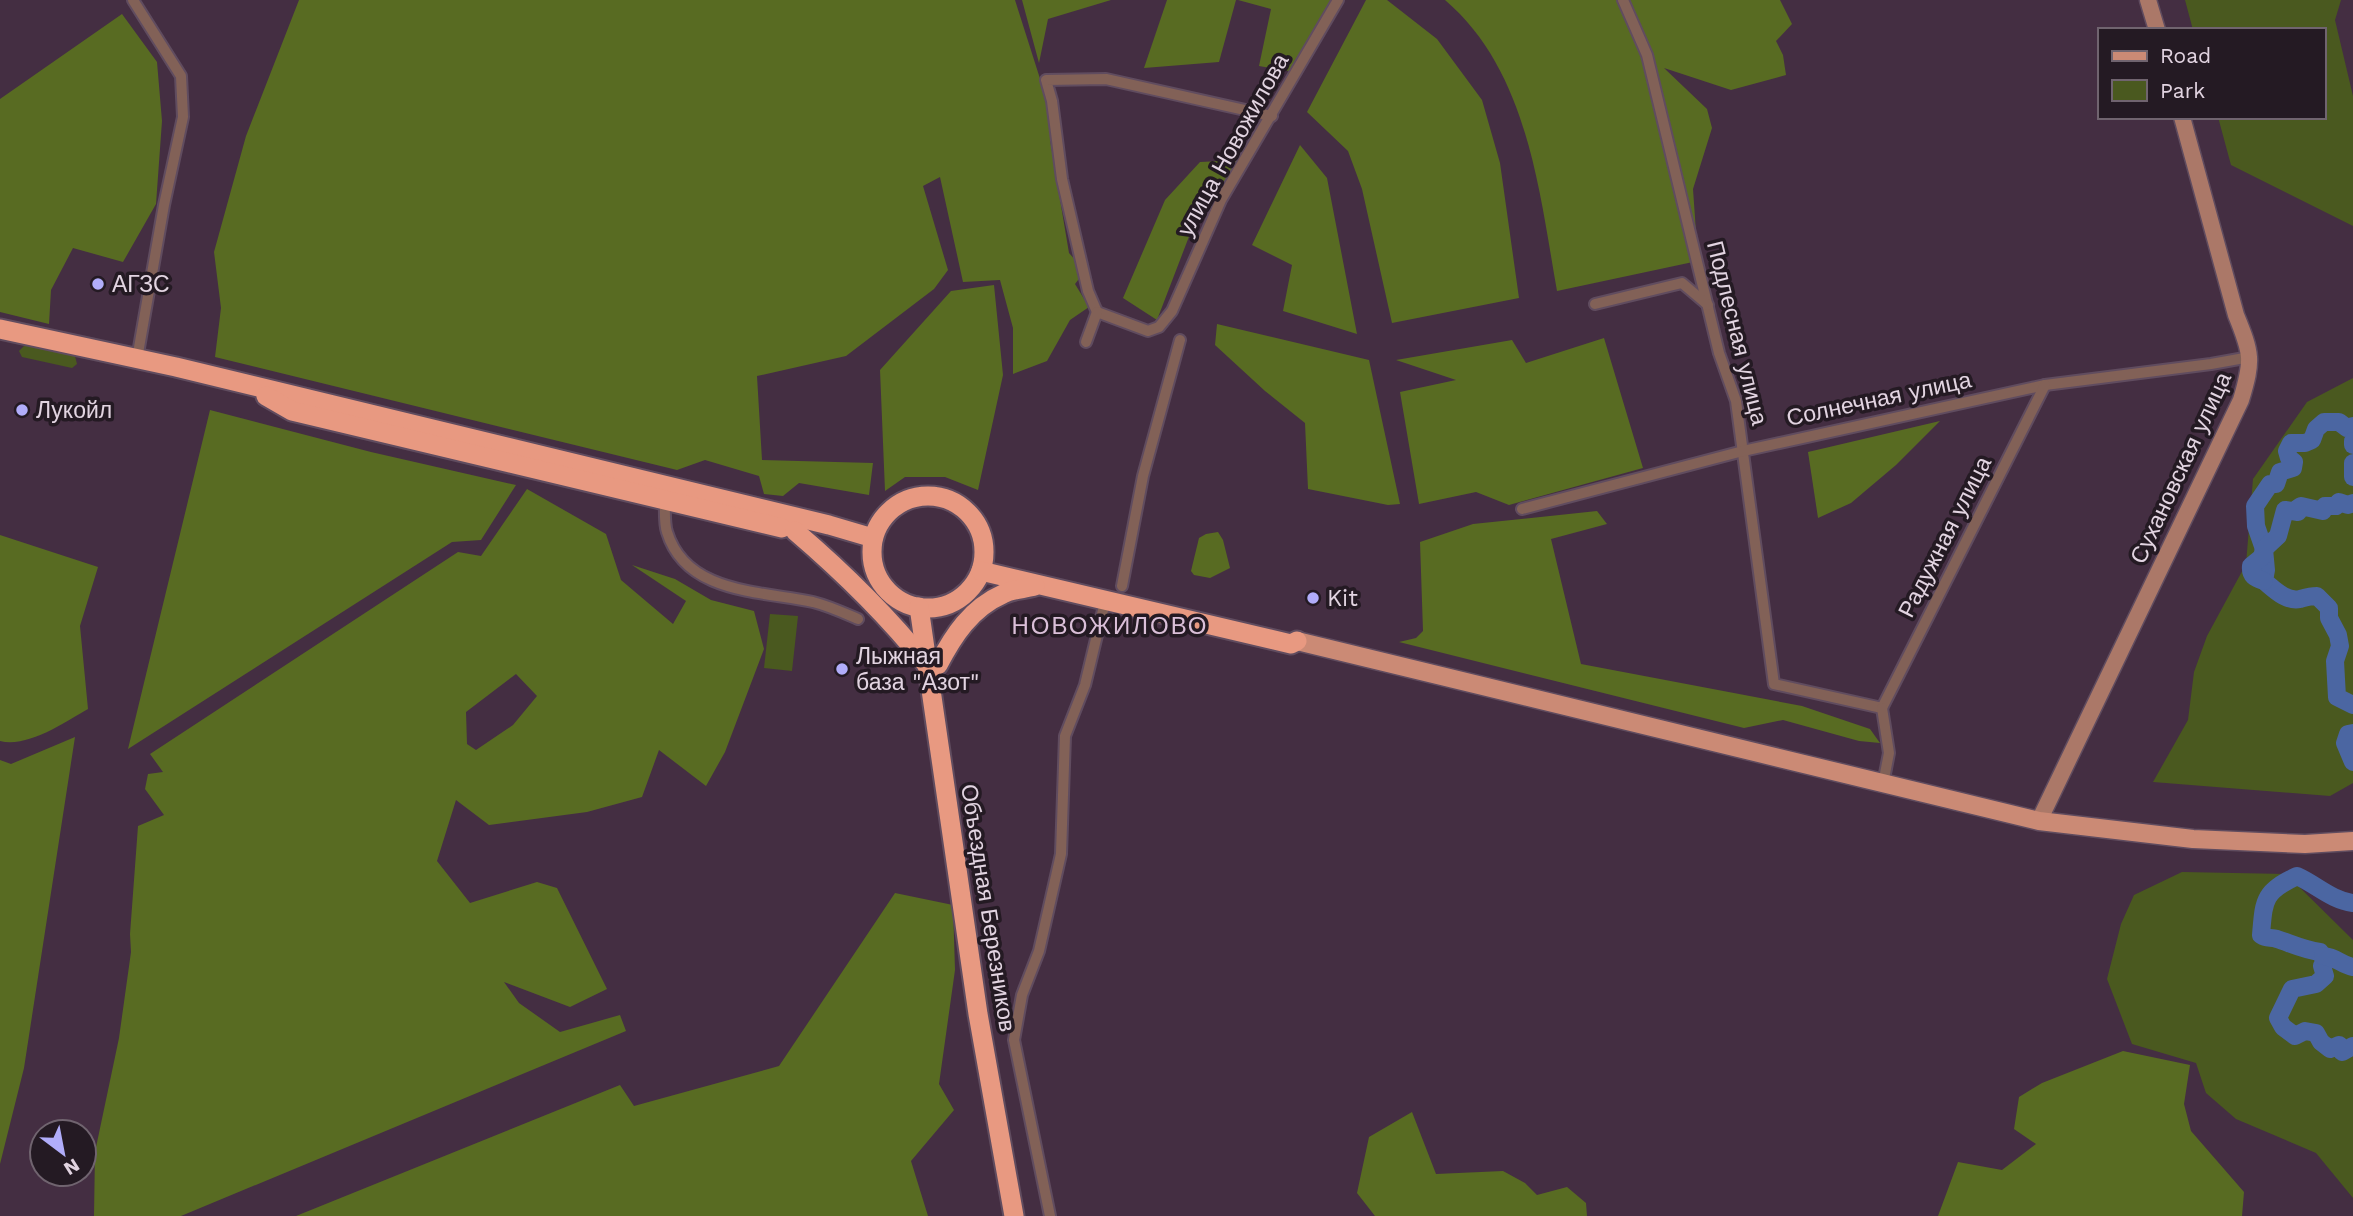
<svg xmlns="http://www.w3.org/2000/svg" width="2353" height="1216" font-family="'Work Sans',sans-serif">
	<rect width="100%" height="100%" fill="#442e42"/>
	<!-- green -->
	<g fill="#4a591f">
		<path d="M2185,0H2341L2335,20L2353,96V226L2231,165L2218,117H2323V30H2193Z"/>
		<path d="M25,345L75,356L77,364L72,368L22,357L19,351Z"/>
		<path d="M2353,378V783L2330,796L2153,782L2188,720L2194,672L2207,636L2246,564L2253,479L2307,402Z"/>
		<path d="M770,614L798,616L792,671L764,668Z"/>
		<path d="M2182,872L2286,874L2353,940V1198L2316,1153L2236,1119L2206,1093L2196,1063L2132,1044L2107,979L2121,924L2134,895Z"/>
	</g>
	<!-- forest -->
	<g fill="#586b22" fill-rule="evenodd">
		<path d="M299,0H1015L1050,110V140L1069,253L1085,271L1075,284L1089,307L1070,320L1047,361L1013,374V328L1000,280L963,282L940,177L923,186L948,270L934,289L846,356L757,376L762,460L873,463L869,495L799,483L783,496L764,494L759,476L705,460L677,470L215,357L221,308L214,252L246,136Z"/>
		<path d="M1022,0H1111L1048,19L1039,63Z"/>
		<path d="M1167,0H1236L1219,62L1144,68Z"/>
		<path d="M1238,0H1336L1301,73L1259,66L1271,9Z"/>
		<path d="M1366,0H1387L1437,39L1482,100L1500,163L1519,298L1392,323L1362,189L1348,151L1307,112Z"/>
		<path d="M1445,0H1780L1792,24L1776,41L1783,55L1786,75L1731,90L1664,68L1707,109L1712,128L1693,189L1696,232L1693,262L1557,291C1539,190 1528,71 1445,0Z"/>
		<path d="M122,14L157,62L162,121L156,204L123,262L73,248L51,290L49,324L0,312V99Z"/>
		<path d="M1300,145L1327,178L1357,334L1283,311L1292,265L1252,245Z"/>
		<path d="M1241,160L1190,234L1157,320L1123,298L1165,200L1200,162Z"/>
		<path d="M994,285L1003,375L978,490L945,477H905L885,491L880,370L951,291Z"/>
		<path d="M1217,324L1369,360L1400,504L1388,505L1308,489L1305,423L1265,391L1215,345Z"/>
		<path d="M1604,338L1643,468L1509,505L1476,492L1419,504L1400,392L1456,380L1396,360L1512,340L1526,363Z"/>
		<path d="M210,410L371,452L516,485L481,540L452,542L128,749Z"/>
		<path d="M1940,421L1896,465L1851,503L1818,518L1808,452Z"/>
		<path d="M527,489L606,534L621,580L673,624L686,601L632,565L675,579L711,600L754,611L764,649L725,752L706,786L659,750L642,797L587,812L489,825L456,800L437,861L470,903L537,882L557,888L607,989L570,1007L504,982L519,1003L560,1032L620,1015L626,1031L181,1216H94L95,1152L119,1038L131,952L130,934L138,826L164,815L145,789L148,774L163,772L150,754L458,552L481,556ZM516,674L537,696L513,725L476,750L467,744L466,712Z"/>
		<path d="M1597,511L1607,524L1551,539L1581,664L1802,706L1870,729L1880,743L1859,741L1783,720L1744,728L1399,642L1416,638L1423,631L1420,542L1473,524Z"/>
		<path d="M1218,532L1223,540L1230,568L1210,578L1194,575L1191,571L1199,538L1206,534Z"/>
		<path d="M0,535L98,567L80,626L88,709C65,722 28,748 0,741Z"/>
		<path d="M75,737L24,1068L0,1164V760L11,764Z"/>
		<path d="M895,893L953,905L955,970L939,1084L954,1110L911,1161L928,1216H296L620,1085L634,1106L779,1066Z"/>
		<path d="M2123,1051L2190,1065L2184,1104L2191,1131L2244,1192L2242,1216H1938L1958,1162L2002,1170L2036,1144L2014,1129L2019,1097L2042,1083Z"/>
		<path d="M1412,1112L1436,1174L1503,1171L1525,1183L1537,1195L1567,1187L1586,1203L1587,1216H1375L1357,1193L1369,1137Z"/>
	</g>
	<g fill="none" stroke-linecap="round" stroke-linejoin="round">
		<!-- river -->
		<g stroke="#4b66a2" stroke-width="18">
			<path d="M2353,426L2347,428L2339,422H2324L2316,429L2312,440L2305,443H2291L2287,451L2289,458L2294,462L2293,468L2280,472L2276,484H2270L2255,506L2256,526L2264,549L2266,570L2264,581C2274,589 2286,602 2300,599C2307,597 2310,596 2317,596L2329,608V618L2338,635L2340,646L2335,661L2337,697L2353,705"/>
			<path d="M2353,441V445"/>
			<path d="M2353,463V477"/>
			<path d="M2264,581C2255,578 2250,576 2251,566L2262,557L2264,549L2278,536L2285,510L2298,512V508L2301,506L2323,511L2325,506H2336L2339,502L2348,505L2353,503"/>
			<path d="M2353,733L2348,734L2345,743L2353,762"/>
			<path d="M2353,903C2331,900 2317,885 2297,876C2263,892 2264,900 2261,935C2267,939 2270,937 2277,939C2292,944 2304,950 2320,952L2325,962L2322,966L2325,976L2316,984L2292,989L2278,1018L2283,1027L2295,1036L2305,1031L2316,1033L2321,1042L2330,1049L2339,1045L2342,1052L2353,1046"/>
			<path d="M2323,956C2337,957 2341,965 2353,967"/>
		</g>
		<!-- street casing -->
		<g stroke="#604c5f" stroke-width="14">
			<g id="street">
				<path d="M133,0L181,76L183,117L164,205L137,359"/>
				<path d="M1623,0L1647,55L1719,353L1736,401L1774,684L1882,708"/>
				<path d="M1595,304L1682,283L1708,305"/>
				<path d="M1097,312L1088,291L1062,179L1052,101L1046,80L1106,79L1272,116"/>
				<path d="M1097,312L1148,331L1159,327L1172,311L1221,200L1338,0"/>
				<path d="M1086,342L1097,312"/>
				<path d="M665,500C665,510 664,523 667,532C686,594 761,591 813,602C829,606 844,613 858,619"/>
				<path d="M1522,509L1743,451L2045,385L2211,364L2250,357"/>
				<path d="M1122,586L1143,476L1180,340"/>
				<path d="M1882,708L2045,385"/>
				<path d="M1882,708L1889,753L1883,784"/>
				<path d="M1050,1216L1014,1040L1022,995L1039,951L1061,854L1065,736L1085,685L1104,606"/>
			</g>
		</g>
		<!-- secondary casing -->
		<g stroke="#604c5f" stroke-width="19">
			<g id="secondary">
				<path d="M2148,0L2157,30"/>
				<path d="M2039,821L2241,400C2253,360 2252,354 2236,315L2182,117"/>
			</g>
		</g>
		<!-- primary casing -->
		<g stroke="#604c5f" stroke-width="21">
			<path id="primary" d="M1297,641L2039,821L2193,839L2305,844L2353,841"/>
		</g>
		<!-- highway casing -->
		<g stroke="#604c5f" stroke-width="23">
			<g id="highway">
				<path d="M0,329L176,367L829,525L873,538"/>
				<path d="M266,396L292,411L782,528"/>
				<circle cx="928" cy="552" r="56"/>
				<path d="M795,531C843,572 887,615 927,665"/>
				<path d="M981,571L1291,644L1297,641"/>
				<path d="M919,607L978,1014L1014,1216"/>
				<path d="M938,665C953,636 971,608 1003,594C1012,589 1025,589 1035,586"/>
			</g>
		</g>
		<!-- street -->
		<use href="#street" stroke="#826157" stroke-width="10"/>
		<!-- secondary -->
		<use href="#secondary" stroke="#ab7868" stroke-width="16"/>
		<!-- primary -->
		<use href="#primary" stroke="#cb8a75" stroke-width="18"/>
		<!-- highway -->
		<use href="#highway" stroke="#e89981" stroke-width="19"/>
	</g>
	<!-- markers -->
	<g fill="#b1adfa" stroke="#241a23" stroke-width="2.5">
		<circle cx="98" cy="284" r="7"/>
		<circle cx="22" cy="410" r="7"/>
		<circle cx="1313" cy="598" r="7"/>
		<circle cx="842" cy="669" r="7"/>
	</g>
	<g text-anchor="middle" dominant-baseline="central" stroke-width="7" stroke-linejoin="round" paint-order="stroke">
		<!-- street labels -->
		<g font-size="23" fill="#e2d4e1" stroke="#241a23">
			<text transform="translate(1233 145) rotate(-61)">улица Новожилова</text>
			<text transform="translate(1737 333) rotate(76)">Подлесная улица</text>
			<text transform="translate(1879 399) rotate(-12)">Солнечная улица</text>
			<text transform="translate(2181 468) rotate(-65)">Сухановская улица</text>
			<text transform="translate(1945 537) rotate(-63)">Радужная улица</text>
			<text transform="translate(988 908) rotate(81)">Объездная Березников</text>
		</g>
		<!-- poi labels -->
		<g font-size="23" fill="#e2d4e1" stroke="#241a23" text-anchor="start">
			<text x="112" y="284">АГЗС</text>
			<text x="36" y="410">Лукойл</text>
			<text x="1327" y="598">Kit</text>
			<text x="856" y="656">Лыжная<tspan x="856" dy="26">база "Азот"</tspan></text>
		</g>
		<!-- neighbourhood labels -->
		<g font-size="24" letter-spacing="2" fill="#dabfd8" stroke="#241a23">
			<text x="1110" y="626">НОВОЖИЛОВО</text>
		</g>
	</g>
	<!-- legend -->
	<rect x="2098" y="28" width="228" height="91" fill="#241a23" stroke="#70646f" stroke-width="2"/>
	<rect x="2112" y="51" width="35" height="10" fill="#cb8a75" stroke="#70646f" stroke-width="2"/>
	<text x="2160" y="63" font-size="21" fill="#e2d4e1">Road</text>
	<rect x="2112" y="80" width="35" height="21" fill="#4a591f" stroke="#70646f" stroke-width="2"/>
	<text x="2160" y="98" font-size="21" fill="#e2d4e1">Park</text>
	<!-- north arrow -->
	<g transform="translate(63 1153) rotate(148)"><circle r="33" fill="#241a23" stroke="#70646f" stroke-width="2"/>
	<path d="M0-5L12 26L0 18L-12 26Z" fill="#b1adfa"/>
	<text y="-10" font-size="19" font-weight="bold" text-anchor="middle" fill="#e2d4e1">N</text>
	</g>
</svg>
